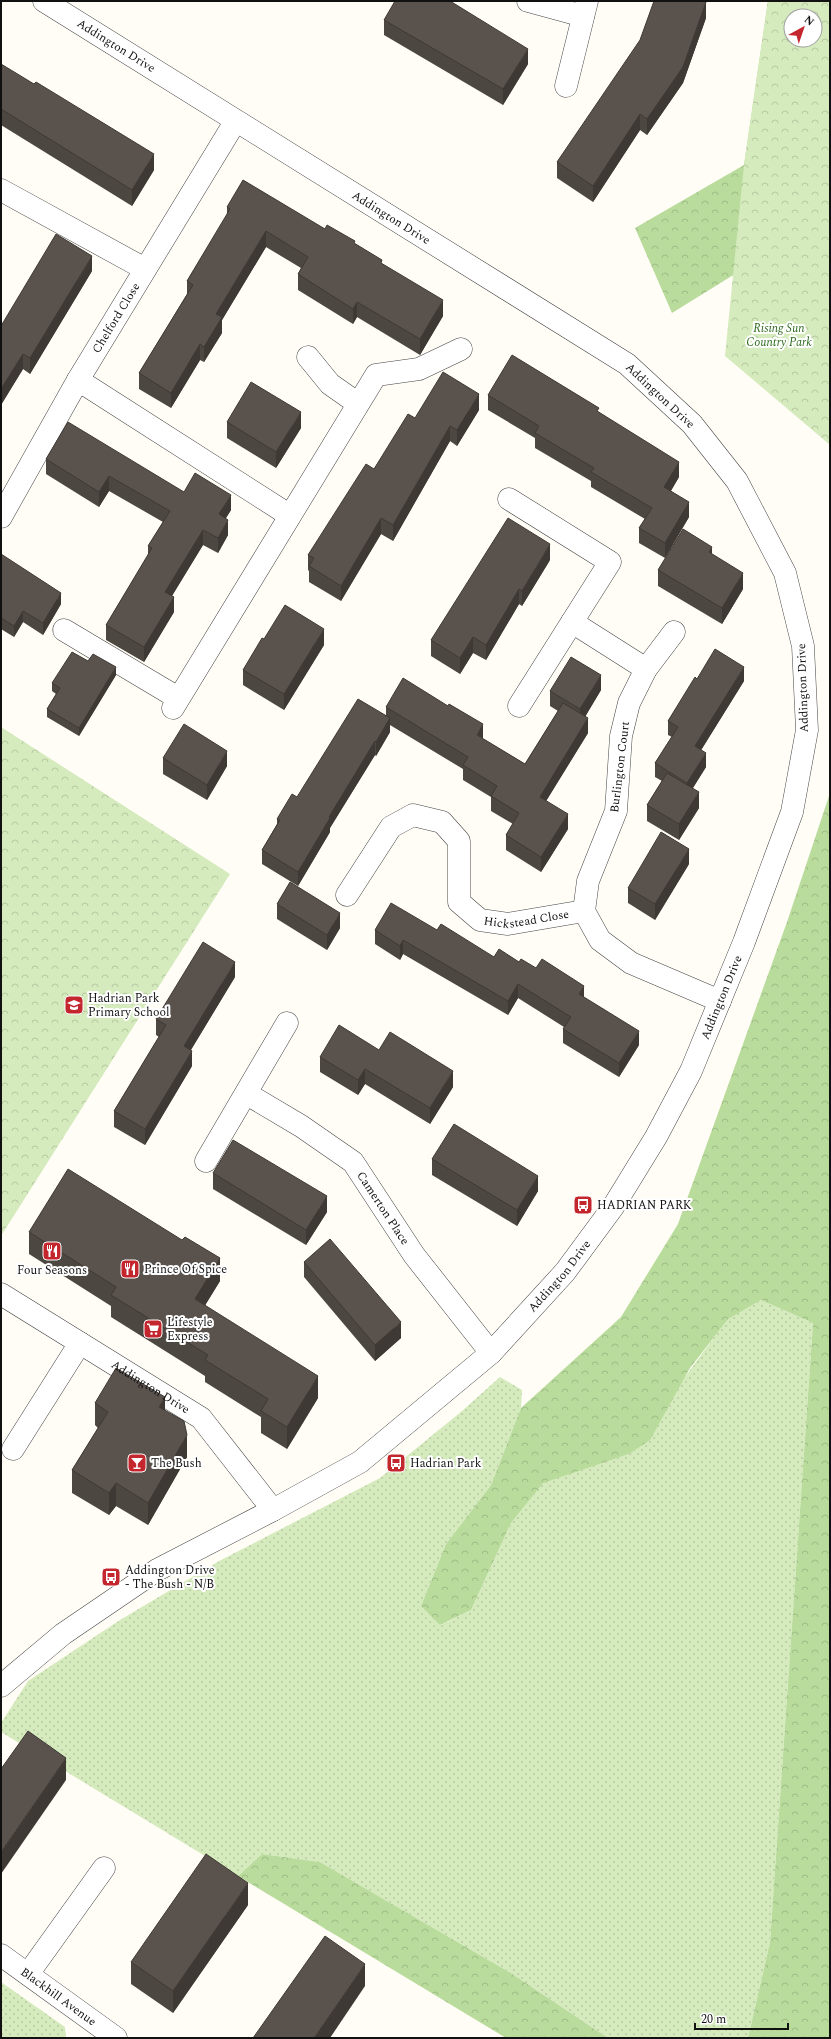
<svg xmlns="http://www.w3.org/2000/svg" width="831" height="2039" font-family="Spectral,serif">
	<defs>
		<pattern id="grass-dots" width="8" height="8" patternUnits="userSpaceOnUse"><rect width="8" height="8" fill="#d5ebbd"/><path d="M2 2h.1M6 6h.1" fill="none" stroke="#b6c8a1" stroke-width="1.8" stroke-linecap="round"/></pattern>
		<pattern id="forest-crowns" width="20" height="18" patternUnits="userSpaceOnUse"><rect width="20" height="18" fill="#b9dc9c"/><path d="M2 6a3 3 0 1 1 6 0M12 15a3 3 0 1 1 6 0" fill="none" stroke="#9ebc85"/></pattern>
		<pattern id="park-crowns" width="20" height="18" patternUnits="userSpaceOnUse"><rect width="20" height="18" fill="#d5ebbd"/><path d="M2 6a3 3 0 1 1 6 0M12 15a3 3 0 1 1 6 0" fill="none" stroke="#b6c8a1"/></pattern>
	</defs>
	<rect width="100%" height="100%" fill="#fffdf5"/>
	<!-- grass -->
	<g fill="url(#grass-dots)">
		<path d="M761,1300L813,1323L770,1942L748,2038H608L511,1973L320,1862L262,1854L238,1876L1,1732V1723L28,1681L120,1620L221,1560L380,1478L462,1411L500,1377L522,1390L521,1408L491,1485L446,1544L421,1606L441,1625L471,1610L511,1523L543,1482L629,1454L728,1318Z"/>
		<path d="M1,1982L65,2027L66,2038H1Z"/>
	</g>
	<!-- forest -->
	<g fill="url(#forest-crowns)" fill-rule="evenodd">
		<path d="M768,1H830L788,241L672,313L635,228L744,165ZM791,16H815V40H791Z"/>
		<path d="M830,793V2038H748L770,1942L813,1323L761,1300L728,1319L690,1368L650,1440L629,1454L543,1483L511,1523L471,1610L440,1625L421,1606L446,1544L491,1485L521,1408L621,1317L678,1224L787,922Z"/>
		<path d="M262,1854L320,1862L511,1973L608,2038H506L238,1876Z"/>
	</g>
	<!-- park -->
	<g fill="url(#park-crowns)" fill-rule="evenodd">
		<path d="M768,1H830V445L725,356L744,165ZM791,16H815V40H791Z"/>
		<path d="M1,727L230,874L1,1236Z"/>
	</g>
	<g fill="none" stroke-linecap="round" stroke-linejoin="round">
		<!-- minor casing -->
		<g stroke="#444" stroke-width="23">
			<g id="minor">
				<path d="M528,1L583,16"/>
				<path d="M566,86L587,1"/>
				<path d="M1,190L145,269"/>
				<path d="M308,357L330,384L357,403"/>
				<path d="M78,380L289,515"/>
				<path d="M509,499L610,562L519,706"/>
				<path id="s1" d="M1,517L78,380L235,122"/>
				<path d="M572,622L646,669"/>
				<path d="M64,630L178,698"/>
				<path d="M674,632L646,669L629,703L621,736L616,811L588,881L584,911L600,940L631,963L720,1001"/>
				<path d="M173,708L376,375L419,369L461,349"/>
				<path id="s2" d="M347,895L391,827L413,815L442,822L459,841V902L480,920L508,924L584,911"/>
				<path id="s3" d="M247,1094L301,1126L353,1162L414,1255L491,1353"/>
				<path d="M206,1161L287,1023"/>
				<path id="s4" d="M1,1294L201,1418L273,1510"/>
				<path d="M13,1449L80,1343"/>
				<path id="s5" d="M1,1686L63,1634L157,1570L273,1510L360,1462L491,1353L565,1272L613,1207L656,1137L691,1071L744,942L792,812L807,730L803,646L785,573L737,481L692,424L627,364L44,1"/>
				<path id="s6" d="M1,1955L116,2038"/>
				<path d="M28,1974L104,1868"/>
			</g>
		</g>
		<!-- minor -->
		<use href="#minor" stroke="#fff" stroke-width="22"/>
	</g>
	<!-- wall -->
	<g fill="#4d4742">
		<path d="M706,18L683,83L647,135L640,130L593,202L557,178V162Z"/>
		<path d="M384,20L528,64L503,105L384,35Z"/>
		<path d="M1,64L154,170L132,206L1,125Z"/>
		<path d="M227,207L325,229L355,244L382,264L443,316L420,355L357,317L353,324L298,290V274L301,268L266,247L222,320V333L204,362L200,360L171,408L139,389V373L187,294V281L227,216Z"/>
		<path d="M92,271L30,374L23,369L1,405V326Z"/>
		<path d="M488,395L599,412L679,477L671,491L689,517L665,558L639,543V528L645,519L591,487V481L535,448V438L488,410Z"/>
		<path d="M479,410L457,446L450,441L393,541L381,534L341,601L309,582V571L308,570V555L374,469L415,418Z"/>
		<path d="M227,422L301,428L276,468L227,438Z"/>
		<path d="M46,459L184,492L231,510L226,518L228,535L218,553L203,545L172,596L174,612L144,662L106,640V625L148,555V546L163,522L109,491L99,507L46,474Z"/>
		<path d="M1,554L61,604L43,635L23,622L14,637L1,629Z"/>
		<path d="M712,554L743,589L722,624L658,586V570Z"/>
		<path d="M550,560L522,606L519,604L486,660L473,653L460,674L431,656V640Z"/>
		<path d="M264,639L324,645L284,710L243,685V670Z"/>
		<path d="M88,661L116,675L79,736L47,717V709L56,694L52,691V683Z"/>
		<path d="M697,679L744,681L701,750L706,767L693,788L699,808L679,840L647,821V805L662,781L655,777V763L672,737L668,735V721Z"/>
		<path d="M601,690L585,717L588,733L546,801L568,829L541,872L506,850V835L513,824L491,811V797L463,780V769L390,725V732L376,756L375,755L330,828V832L298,886L262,864V850L277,824V819L297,797L386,715V707L483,739L525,764L558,711L550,706V691Z"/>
		<path d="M163,758L227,766L207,800L163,774Z"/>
		<path d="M689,864L655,920L628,903V888Z"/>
		<path d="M277,904L340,928L327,950L277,919Z"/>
		<path d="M375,930H437L494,957L519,962L584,997L639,1045L619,1077L563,1043V1029L564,1027L518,998L508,1015L403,954L400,960L375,944Z"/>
		<path d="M235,977L191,1050L192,1066L145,1145L114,1127V1111L159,1037L156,1035V1019Z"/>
		<path d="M379,1050L453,1087L430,1124L365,1084L358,1095L320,1072V1057Z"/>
		<path d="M432,1159L538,1191L517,1226L432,1175Z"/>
		<path d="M213,1173L327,1212L306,1245L213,1189Z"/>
		<path d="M29,1232L220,1281L205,1305L318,1398L287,1449L261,1433V1417L205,1382V1376L111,1317V1306L29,1254Z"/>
		<path d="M304,1262L401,1338L375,1361L304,1277Z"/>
		<path d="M95,1403L165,1410L187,1457L148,1525L116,1506L109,1515L72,1493V1470L98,1428L95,1425Z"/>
		<path d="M248,1905L173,2013L131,1984V1962Z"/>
	</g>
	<!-- shaded-wall -->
	<g fill="#3f3936">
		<path d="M706,2V18L683,83L647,135V119Z"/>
		<path d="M528,49V64L503,105V89Z"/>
		<path d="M640,114V130L593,202V186Z"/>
		<path d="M154,154V170L132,206V190Z"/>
		<path d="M266,231V247L222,320V333L204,362V347L216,314Z"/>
		<path d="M92,256V271L30,374V358Z"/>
		<path d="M443,300V316L420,355V339Z"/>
		<path d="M357,302V317L353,324V309Z"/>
		<path d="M200,344V360L171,408V393Z"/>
		<path d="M23,354V369L1,405V389Z"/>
		<path d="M479,394V410L457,446V430Z"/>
		<path d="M301,412V428L276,468V452Z"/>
		<path d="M450,426V441L393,541V525Z"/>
		<path d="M679,462V477L664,502V487Z"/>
		<path d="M109,476V491L99,507V492Z"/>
		<path d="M231,495V510L219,529V514Z"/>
		<path d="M689,502V517L665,558V543Z"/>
		<path d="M381,518V534L341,601V586Z"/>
		<path d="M228,520V535L218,553V538Z"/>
		<path d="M203,530V545L165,607V592Z"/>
		<path d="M550,544V560L522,606V591Z"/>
		<path d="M712,547V562L709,552Z"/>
		<path d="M743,573V589L722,624V608Z"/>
		<path d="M519,589V604L486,660V645Z"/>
		<path d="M61,593V604L43,635V623Z"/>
		<path d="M174,597V612L144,662V647Z"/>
		<path d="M23,611V622L14,637V626Z"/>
		<path d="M324,629V645L284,710V694Z"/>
		<path d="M473,637V653L460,674V658Z"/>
		<path d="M116,667V675L79,736V728Z"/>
		<path d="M744,667V681L695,760V746Z"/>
		<path d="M601,675V690L580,725V709Z"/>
		<path d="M390,718V732L376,756V742Z"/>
		<path d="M588,718V733L540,811V797Z"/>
		<path d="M483,724V739L477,735Z"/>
		<path d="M375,741V755L330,828V832L298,886V872L329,817Z"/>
		<path d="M227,751V766L207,800V785Z"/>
		<path d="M706,753V767L687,797V783Z"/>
		<path d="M699,792V808L679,840V824Z"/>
		<path d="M568,814V829L541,872V857Z"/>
		<path d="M689,849V864L655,920V904Z"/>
		<path d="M340,913V928L327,950V935Z"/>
		<path d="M403,940V954L400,960V946Z"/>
		<path d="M235,962V977L184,1061V1046Z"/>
		<path d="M518,984V998L508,1015V1001Z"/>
		<path d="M584,986V1000L579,994Z"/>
		<path d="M639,1031V1045L619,1077V1063Z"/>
		<path d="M192,1051V1066L145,1145V1129Z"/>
		<path d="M365,1069V1084L358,1095V1080Z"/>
		<path d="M453,1071V1087L430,1124V1108Z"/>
		<path d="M538,1176V1191L517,1226V1210Z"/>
		<path d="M327,1196V1212L306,1245V1230Z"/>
		<path d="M220,1258V1281L195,1322V1299Z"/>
		<path d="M401,1322V1338L375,1361V1345Z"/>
		<path d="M318,1376V1398L287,1449V1427Z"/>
		<path d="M165,1397V1420L159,1407Z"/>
		<path d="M187,1435V1457L148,1525V1503Z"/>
		<path d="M116,1483V1506L109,1515V1493Z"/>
		<path d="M66,1758V1780L1,1874V1852Z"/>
		<path d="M248,1883V1905L173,2013V1991Z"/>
		<path d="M365,1964V1986L330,2038H314Z"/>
	</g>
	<!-- building -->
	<g fill="#5a524d" stroke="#3f3936">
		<path d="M395,1H450L528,49L503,89L384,20Z"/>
		<path d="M654,1H701L706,2L683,67L647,119L640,114L593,186L557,162L640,40Z"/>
		<path d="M1,64L34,84L36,82L154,154L132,190L1,109Z"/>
		<path d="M243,180L325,229L327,225L355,241L354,243L382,260L381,263L443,300L420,339L357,302L353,309L298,274L308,257L266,231L216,314L222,317L204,347L200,344L171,393L139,373L193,285L187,281L230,209L227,207Z"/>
		<path d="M56,234L92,256L30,358L23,354L1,389V326Z"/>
		<path d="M512,355L599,408L597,411L679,462L664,487L689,502L665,543L639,528L652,508L591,472L594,468L535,433L539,426L488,395Z"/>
		<path d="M443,372L479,394L457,430L450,426L393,525L381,518L341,586L309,566L314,558L308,555L366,464L374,469L408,414L415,418Z"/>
		<path d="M251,382L301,412L276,452L227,422Z"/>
		<path d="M68,422L184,492L195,473L231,495L219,514L228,520L218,538L203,530L165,592L174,597L144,647L106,625L152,548L148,546L170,511L109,476L99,492L46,459Z"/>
		<path d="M508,518L550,544L522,591L519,589L486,645L473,637L460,658L431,640Z"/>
		<path d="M683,529L712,547L709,552L743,573L722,608L658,570Z"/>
		<path d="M1,554L61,593L43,623L23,611L14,626L1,618Z"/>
		<path d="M285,605L324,629L284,694L243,670L262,638L264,639Z"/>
		<path d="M715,649L744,667L695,746L706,753L687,783L655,763L678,727L668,721L695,677L697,679Z"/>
		<path d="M72,652L88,661L93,654L116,667L79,728L47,709L60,688L52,683Z"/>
		<path d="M571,657L601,675L580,709L550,691Z"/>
		<path d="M403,678L448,706L449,704L483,724L477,735L525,764L563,703L588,718L540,797L568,814L541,857L506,835L519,813L491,796L497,786L463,765L468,757L386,707Z"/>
		<path d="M358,699L390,718L376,742L375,741L329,817L330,818L298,872L262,850L280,820L277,819L292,794L297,797Z"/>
		<path d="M184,724L227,751L207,785L163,758Z"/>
		<path d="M667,773L699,792L679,824L647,805Z"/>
		<path d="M661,832L689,849L655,904L628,888Z"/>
		<path d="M290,882L340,913L327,935L277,904Z"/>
		<path d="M391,903L437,930L441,924L494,957L499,949L519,962L521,959L536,968L542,959L584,986L579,994L639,1031L619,1063L563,1029L571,1017L518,984L508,1001L403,940L400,946L375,930Z"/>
		<path d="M203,942L235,962L184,1046L192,1051L145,1129L114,1111L166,1025L156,1019Z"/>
		<path d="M339,1025L379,1050L390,1032L453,1071L430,1108L365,1069L358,1080L320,1057Z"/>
		<path d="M454,1124L538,1176L517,1210L432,1159Z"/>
		<path d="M233,1140L327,1196L306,1230L213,1173Z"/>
		<path d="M68,1169L182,1240L185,1237L220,1258L195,1299L318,1376L287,1427L261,1411L268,1399L205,1360L208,1355L111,1295L116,1287L29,1232Z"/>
		<path d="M330,1239L401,1322L375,1345L304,1262Z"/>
		<path d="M116,1368L165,1397L159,1407L184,1421L187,1435L148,1503L116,1483L109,1493L72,1470L108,1412L95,1403Z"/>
		<path d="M28,1731L66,1758L1,1852V1769Z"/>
		<path d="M206,1854L248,1883L173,1991L131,1962Z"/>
		<path d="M325,1936L365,1964L314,2038H253Z"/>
	</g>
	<!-- icons -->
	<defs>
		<g id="school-square" transform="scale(1)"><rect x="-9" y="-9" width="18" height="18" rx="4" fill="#c4262e" stroke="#fff"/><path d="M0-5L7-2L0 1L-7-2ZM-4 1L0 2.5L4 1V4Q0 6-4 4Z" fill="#fff"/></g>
		<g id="bus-square" transform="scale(1)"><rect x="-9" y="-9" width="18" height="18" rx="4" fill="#c4262e" stroke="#fff"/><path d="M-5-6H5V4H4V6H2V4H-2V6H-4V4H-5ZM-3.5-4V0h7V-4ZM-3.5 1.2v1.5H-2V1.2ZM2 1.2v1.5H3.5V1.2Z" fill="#fff"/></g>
		<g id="restaurant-square" transform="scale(1)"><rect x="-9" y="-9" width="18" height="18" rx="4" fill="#c4262e" stroke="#fff"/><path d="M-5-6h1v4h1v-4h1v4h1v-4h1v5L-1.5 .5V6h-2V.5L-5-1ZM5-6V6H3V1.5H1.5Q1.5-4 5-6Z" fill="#fff"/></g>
		<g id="supermarket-square" transform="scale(1)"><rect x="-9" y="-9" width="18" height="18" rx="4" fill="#c4262e" stroke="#fff"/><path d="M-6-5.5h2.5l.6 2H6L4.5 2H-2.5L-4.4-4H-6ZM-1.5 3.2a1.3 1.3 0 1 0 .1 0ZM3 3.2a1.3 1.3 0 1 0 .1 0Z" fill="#fff"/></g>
		<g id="bar-square" transform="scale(1)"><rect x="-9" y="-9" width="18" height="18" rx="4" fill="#c4262e" stroke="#fff"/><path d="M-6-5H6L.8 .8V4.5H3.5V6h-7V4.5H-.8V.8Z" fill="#fff"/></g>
	</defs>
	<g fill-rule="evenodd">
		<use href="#school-square" x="74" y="1005"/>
		<use href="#bus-square" x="583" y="1205"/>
		<use href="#restaurant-square" x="52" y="1251"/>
		<use href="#restaurant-square" x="130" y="1269"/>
		<use href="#supermarket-square" x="153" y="1329"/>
		<use href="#bar-square" x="137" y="1463"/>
		<use href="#bus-square" x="396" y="1463"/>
		<use href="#bus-square" x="111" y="1577"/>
	</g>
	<g text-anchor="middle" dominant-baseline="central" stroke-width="4" stroke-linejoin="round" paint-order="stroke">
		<!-- street labels -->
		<g font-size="12" fill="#111" stroke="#fff">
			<text transform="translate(116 46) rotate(32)">Addington Drive</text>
			<text transform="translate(391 218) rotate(32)">Addington Drive</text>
			<text stroke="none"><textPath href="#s1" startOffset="230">Chelford Close</textPath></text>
			<text transform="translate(660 396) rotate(43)">Addington Drive</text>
			<text transform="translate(803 688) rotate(-92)">Addington Drive</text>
			<text transform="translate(620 767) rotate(-83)">Burlington Court</text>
			<text stroke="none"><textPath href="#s2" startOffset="297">Hickstead Close</textPath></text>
			<text stroke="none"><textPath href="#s5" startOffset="1022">Addington Drive</textPath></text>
			<text stroke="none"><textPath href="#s3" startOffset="181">Camerton Place</textPath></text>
			<text stroke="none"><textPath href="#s5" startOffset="698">Addington Drive</textPath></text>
			<text stroke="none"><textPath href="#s4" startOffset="176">Addington Drive</textPath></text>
			<text stroke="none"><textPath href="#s6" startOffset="71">Blackhill Avenue</textPath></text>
		</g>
		<!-- park labels -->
		<g font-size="12" font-style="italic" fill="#2f6b1f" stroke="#fff">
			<text x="779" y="328">Rising Sun<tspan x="779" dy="14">Country Park</tspan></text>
		</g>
		<!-- poi labels -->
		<g font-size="12" fill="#111" stroke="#fff" text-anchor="start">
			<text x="88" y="998">Hadrian Park<tspan x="88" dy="14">Primary School</tspan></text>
			<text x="597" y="1205">HADRIAN PARK</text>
			<text x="144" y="1269">Prince Of Spice</text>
			<text x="52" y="1270" text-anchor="middle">Four Seasons</text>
			<text x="167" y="1322">Lifestyle<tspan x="167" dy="14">Express</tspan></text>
			<text x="151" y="1463">The Bush</text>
			<text x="410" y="1463">Hadrian Park</text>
			<text x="125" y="1570">Addington Drive<tspan x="125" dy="14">- The Bush - N/B</tspan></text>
		</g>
	</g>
	<!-- border -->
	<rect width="831" height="2039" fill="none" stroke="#111111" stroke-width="4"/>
	<!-- north arrow -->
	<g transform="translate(803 28) rotate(40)"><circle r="19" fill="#ffffff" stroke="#a0a0a0"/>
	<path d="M0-3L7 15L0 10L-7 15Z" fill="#c4262e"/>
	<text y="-6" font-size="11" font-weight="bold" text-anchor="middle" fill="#111111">N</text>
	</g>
	<!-- scale -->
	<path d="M695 2023v6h93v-6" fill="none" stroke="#111111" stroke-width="2"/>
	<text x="701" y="2023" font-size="12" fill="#111111" stroke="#ffffff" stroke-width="3" paint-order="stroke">20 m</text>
</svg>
